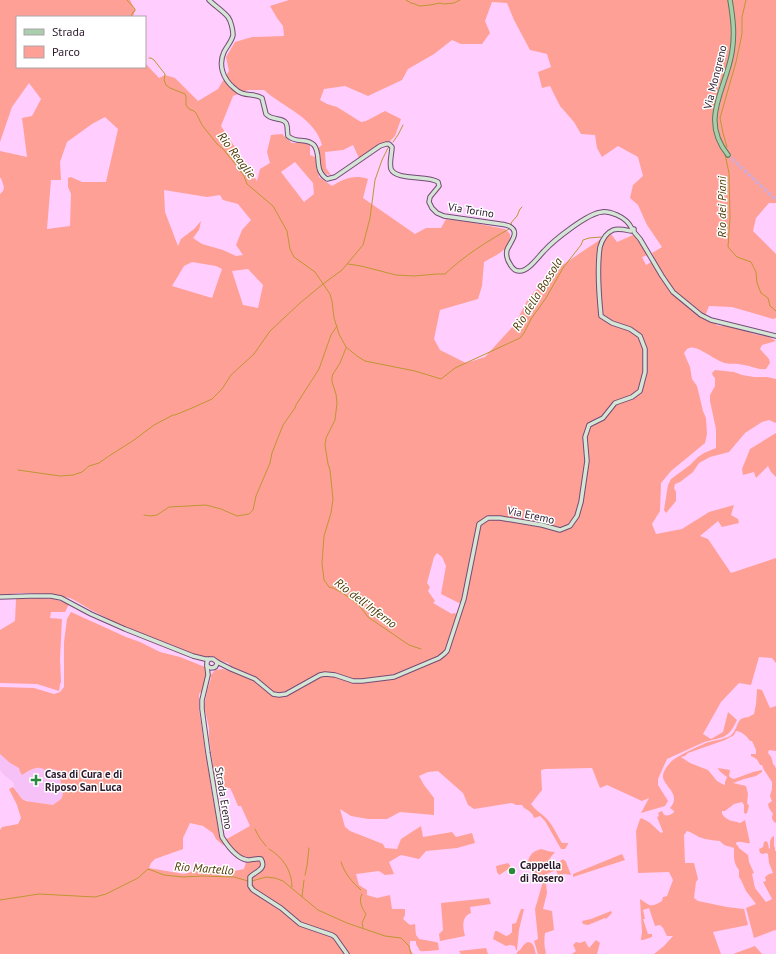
<svg xmlns="http://www.w3.org/2000/svg" width="776" height="954" font-family="'PT Sans',sans-serif">
	<rect width="100%" height="100%" fill="#ffcefe"/>
	<!-- built -->
	<path fill="#f6c1f6" d="M0,754L10,763L19,768L20,772L22,775L31,770L39,767L44,769L46,771L52,769L57,770L61,782L63,794L61,800L53,805L33,802L22,799L15,790L13,782L3,774L0,770Z"/>
	<!-- green -->
	<g fill="#ffa096" fill-rule="evenodd">
		<path d="M0,0H130L135,10L133,17H17V67H145V63L159,78L165,75L175,78L198,101L218,89L229,71L226,57L235,42L252,37L284,36L283,26L277,18L270,6L289,0H776V203H769L756,218L753,231L776,254V318L773,319L732,307L709,306L704,319L716,323V325L722,326L723,324L740,329L754,334L769,337L776,341L762,345L760,349L769,359L770,363L766,369C758,370 752,366 744,365C737,363 729,365 722,362C714,359 700,348 694,348C692,347 689,348 687,349L684,353L690,367L692,379L697,386L703,411L706,418L707,434L705,443L671,471L661,483L660,511L652,524L656,534L682,529L709,512L734,505L731,515L738,519L739,523L722,527L718,521L700,536L708,539L731,573L776,558V663L772,658L759,657L751,685L739,683L721,702L703,734L711,739L723,732L728,712L737,720C727,742 720,736 702,743L667,759L658,779V785L668,801L665,806L641,813L649,798L642,801L607,785L600,788L592,768L546,769L541,770L542,790L531,804C535,810 541,813 546,818C553,825 557,835 562,843H568V844L565,849H561L545,821L540,816L534,818C533,813 528,810 524,808L522,805H516L512,803L474,809L468,805L463,793L438,771L428,772L419,776L424,785L434,798V815L400,812L387,819H368L351,816L340,809L345,827L350,831L383,844L385,848L397,849L401,839L421,826L423,837L452,832L456,837L472,833L475,843L457,848L426,851L419,859L401,855L389,862L394,874L385,875L379,871L356,874L359,885L367,890V895L377,898L390,895L392,909H405V915L403,919L410,925L415,924L416,935L419,939L436,942L438,943L439,950C434,950 425,952 420,951L416,944V941H410V949L413,954H0V830L2,827L18,824L21,818L17,805L9,789L13,787L22,799L26,801L53,805C55,803 59,801 61,799C66,792 59,777 57,770L52,769L46,771C39,764 30,770 22,775L20,772L19,768L10,763L0,754V687L34,688L54,694L60,692L64,687V642L67,619L71,612L126,637L140,642L160,652L180,657L205,667L206,675L202,691L199,694V709L206,757L219,835L224,846L216,839L213,833L203,826L190,823L183,838V849L155,859L151,863L149,868L184,874L205,868L219,874L244,869L247,858C237,854 232,848 225,840L250,826L241,806H238L233,794L230,788L216,787L209,738V728L204,706L207,691L211,678L210,676L215,670L223,669L245,676L233,669L228,663L218,660L214,657L204,658L196,655L128,629L91,610L76,601L70,598L48,594L21,593L0,595V194L3,191L4,187L1,178H0V151L27,157L22,118L32,116L41,99L29,83L12,107L0,142ZM492,2L507,3L514,20L530,50L547,54L551,67L538,72L542,88L550,86L560,106L574,122L581,134L595,135L597,148L602,157L618,146L638,157L643,176L633,185L630,198L638,205L647,225L662,247L652,253L655,260L646,265L642,257L648,255L640,240L633,235L617,242L611,234L601,239L561,266L529,297L515,324L485,357L466,363L440,350L434,339L440,310L478,299L482,286L484,262C496,255 511,250 510,234L505,229L469,222L446,219L441,228H426L415,234L363,198L368,179C354,174 343,179 332,186L319,177L315,157L310,155V145L304,143H292L282,134L271,135L267,152L270,163L260,169L257,181L221,126L233,96L248,90H264C284,108 314,117 322,145L318,148C321,157 318,175 331,175L326,168L325,152L343,150L353,145L359,158L382,143L390,141L395,136L401,119L385,111L366,121L361,122L337,107L327,104L320,100L324,89L345,86L368,96L402,80L408,69L434,54L452,40L461,44H482L490,33L485,21ZM105,117L118,129L106,182H82L71,177L68,178V187L71,194L70,226L47,229L51,180H61L60,162L67,142L92,124ZM295,162L313,183L314,194L304,202L281,172ZM164,190L207,197L220,195L223,200L238,204L251,220L242,230L236,245L243,255L236,256L223,250L202,244L193,238L199,230L201,221L194,229L181,239L178,246L165,212ZM192,262L216,266L222,269L212,298L172,286L184,266ZM248,269L263,285L258,308L243,305L232,271ZM437,553L442,557L446,566L441,594L459,603H462L458,614L453,613L452,614L433,603L435,601L428,591L430,587L427,583L434,557Z"/>
		<path d="M715,370L734,372L742,375L754,377H767L776,379V423L769,420L762,422L745,433L729,452L710,457L699,463L693,472L680,482L675,484L674,488L676,492V501L666,513L664,510L668,485L671,479L690,465L698,457L704,453L716,448V429L710,401V395L715,386V378L713,376L712,373Z"/>
		<path d="M776,433V477L771,472L768,466L756,478L754,472L743,475L742,469L750,449Z"/>
		<path d="M40,598L54,599L69,604L65,612H51L50,618L62,619L60,659L61,682L60,684L59,691L37,684L0,683V630L15,621L16,599Z"/>
		<path d="M757,689L762,690L770,708L776,706V751L769,750L768,753C772,757 772,759 773,764L775,766L776,769V823C772,821 771,817 773,814L769,808L768,804L772,801L770,796L772,789V782L764,770L762,765H760C758,760 756,758 751,756V754H756V750L752,741H750C748,737 741,731 736,731L734,735L725,740L688,753L685,756L681,757L690,763L708,770L717,781L724,785L725,784V782L727,777C724,774 719,772 718,768L730,770L729,776L731,778L734,779L753,772L762,770V772L756,776L744,779L733,783L746,786L748,794L747,803L749,806L747,813L745,814L744,812V805L742,802L734,804L725,811H722V814C728,822 732,820 740,823L745,820L750,843C745,844 740,840 736,843V844L738,846L739,848L748,855L749,862L754,873L752,874L755,888L766,902L772,899L763,882L766,881L765,877L769,874L773,873L769,863L768,854L766,853L763,854L760,853L759,849L763,847L764,842L766,841L768,843L769,849L770,848V841L772,837L774,836V846L775,848V851H776V931L775,930L754,938L746,908L756,904L746,891L741,880L739,877V870C733,863 734,856 734,848C728,846 724,846 720,841C713,840 706,840 699,837C695,835 691,832 687,831L684,835L685,863H694L698,879L696,882L694,898L698,901L727,907L744,909L748,925L713,932L721,954H654L664,946L673,936H667L663,928L660,925L655,926L649,908L643,910L645,919H643L648,934H652V937L643,940H641V939L642,932L640,899C651,906 650,908 662,901L663,897L667,896L673,880L669,872L638,873L636,831L640,819L642,818C645,821 647,820 650,823C654,826 657,830 661,833L663,832L657,817L659,816L658,813L662,811L664,815C668,816 671,815 674,812V811L670,808C683,794 661,785 663,775C664,770 669,763 673,760C681,754 697,747 706,743C714,740 723,740 730,736C736,732 736,725 740,720C743,717 745,718 749,717C750,716 752,715 754,714L756,704Z"/>
		<path d="M541,849C546,850 550,852 555,852L550,858L551,862L553,863H558L563,859L566,862L571,875L565,874L558,875L556,870L542,876L540,883L527,864C530,855 531,852 541,849Z"/>
		<path d="M622,854L625,860L573,877V874Z"/>
		<path d="M508,863L512,868L507,870L499,875L497,872L496,866Z"/>
		<path d="M544,882L546,883L547,893L543,909L552,911L554,930L545,933C544,940 544,946 546,953L545,954H538L534,941L538,939L535,909L542,885Z"/>
		<path d="M489,898L491,904L470,907L471,913C461,917 463,927 465,936L440,941L439,934L443,930L441,903Z"/>
		<path d="M521,909H524L519,930L517,950H516L515,946L510,945L506,946L493,939L495,931H497L506,936L509,935L512,932V924L516,923Z"/>
		<path d="M611,911L612,913L606,919L605,918L588,925L583,924L582,921L591,919Z"/>
		<path d="M596,940L600,943L597,954H572L576,951L573,945L576,942L580,943L585,941L589,948Z"/>
		<path d="M528,942C535,943 534,949 536,954H517V952C522,950 522,944 528,942Z"/>
		<path d="M755,946L762,954H733Z"/>
		<path d="M486,948L488,954H461L459,951Z"/>
	</g>
	<g fill="none" stroke-linecap="round" stroke-linejoin="round">
		<!-- stream -->
		<g stroke="#bd9632" stroke-width="1">
			<path d="M127,0L135,9V11L133,12L131,17"/>
			<path d="M406,0L411,3L415,4L419,6L430,5L440,3L444,4L454,3L460,0"/>
			<path d="M149,58H151L154,60L165,74L164,80L166,85L170,88L185,94L186,97V105L189,109L194,111L196,113L202,125L217,144L223,149L237,166L244,176L247,184L273,206L287,231L290,249L294,257L315,272L330,294L332,301L334,318L339,334L346,347L357,356L365,361L415,371L441,379L455,368L520,338L524,333L531,319L546,298L563,268L581,245L583,240L589,238L601,237"/>
			<path d="M393,142L398,135L403,125"/>
			<path d="M727,147L723,133L720,118L736,62L742,34V17L746,0"/>
			<path d="M725,154L729,173L730,218L728,247L737,257L751,262L756,272L757,283L761,293L768,298L770,306L776,311"/>
			<path d="M512,226L511,223L517,216L520,209L522,207"/>
			<path d="M348,264L361,266L396,275L414,276L437,274H445C464,256 486,242 509,229"/>
			<path d="M346,348L340,363L333,374L332,377V382L336,394L337,403L335,420L326,438L325,445L328,464L330,470L333,499L331,513L324,536L322,563L324,580L329,587L333,588L341,592L358,604L368,617L409,645L421,649"/>
			<path d="M18,470L60,476L73,475L82,472L89,466L99,463L109,456L134,440L154,425L173,415H175L192,408L212,399L222,389L231,375L254,354L270,331L300,303L323,284L342,270L363,245L370,218L375,180L382,160L389,146"/>
			<path d="M144,515L150,516L157,515L169,507L206,505L221,509L237,516L249,514L253,510L256,496L270,463L272,453L283,425L295,408L296,405L319,369L331,335L337,326"/>
			<path d="M255,829L259,837L266,846"/>
			<path d="M269,849C283,857 292,871 292,887"/>
			<path d="M341,862C345,874 352,882 361,890"/>
			<path d="M305,875L307,866L309,848"/>
			<path d="M252,881L266,877L275,878L283,881L318,910L347,923L385,936L401,938L409,946L411,954"/>
			<path d="M362,894C358,901 362,908 366,914L362,923L363,928"/>
			<path d="M302,897L304,880"/>
			<path d="M0,900L39,894L95,897L106,894L138,878L148,869L164,875L183,877L202,876L234,877L248,881"/>
		</g>
		<!-- primary-tunnel -->
		<path stroke="#d5aad4" stroke-width="3.5" stroke-dasharray="3.5 2" stroke-linecap="butt" d="M728,155L776,200"/>
		<!-- secondary casing -->
		<g stroke="#744b74" stroke-width="5.5">
			<g id="secondary">
				<path d="M209,0C215,6 223,11 228,17C231,21 233,30 233,35C232,41 227,46 224,52C218,65 223,79 234,88C244,98 253,92 262,98L266,114C272,121 283,117 286,123C288,126 287,132 288,136C297,144 306,137 314,145C322,155 313,170 327,179L335,177L380,146L386,144H389L392,147C392,154 389,162 391,169C396,181 428,175 438,182L439,186L430,197L429,202L432,208L437,213L444,216L500,224C502,224 506,225 509,226C521,232 510,242 507,250C506,254 507,260 510,264C512,268 515,271 519,271C528,272 538,257 544,251C554,240 588,213 602,212C607,211 612,213 617,215C624,218 629,222 632,229H634V232L640,239L662,276L673,292L701,315L711,320L776,336"/>
				<path d="M0,597L30,596H51L61,598L91,614L125,629L193,656L205,659H213L217,662C217,666 215,668 211,668L207,666V662L209,659"/>
				<path d="M217,662L231,669L255,679L273,694L279,695L286,694L320,675L325,674L335,675L353,681H362L394,677L439,658L444,654L447,651L464,599L479,524L488,518H500L542,525L560,530L570,526L577,516L581,502L587,461L585,437L589,425L603,418L615,403L632,397L640,391L645,372V349L640,336L630,329L612,323L601,316C599,296 597,267 600,247C602,240 606,233 613,230C618,228 626,230 631,231"/>
				<path d="M207,666L208,675L202,700V709L208,753L222,837C227,845 237,859 248,860C252,860 256,858 261,859C267,869 256,871 250,877V886L253,890L281,908L300,924L332,935L335,937L347,954"/>
			</g>
		</g>
		<!-- primary casing -->
		<g stroke="#577a5b" stroke-width="5.5">
			<path id="primary" d="M728,155C699,119 726,90 732,52C735,34 733,18 730,0"/>
		</g>
		<!-- secondary -->
		<use href="#secondary" stroke="#d4e6d5" stroke-width="3.5"/>
		<!-- primary -->
		<use href="#primary" stroke="#a8ceac" stroke-width="3.5"/>
	</g>
	<!-- markers -->
	<g fill="#29893c" stroke="#fff" stroke-width="1.5">
		<path d="M34 774h4v4h4v4h-4v4h-4v-4h-4v-4h4z"/>
		<circle cx="512" cy="871" r="4"/>
	</g>
	<g text-anchor="middle" dominant-baseline="central" stroke-width="3" stroke-linejoin="round" paint-order="stroke">
		<!-- street labels -->
		<g font-size="11" fill="#2c1a2c" stroke="#fff">
			<text transform="translate(715 77) rotate(-76)">Via Mongreno</text>
			<text transform="translate(471 210) rotate(9)">Via Torino</text>
			<text transform="translate(531 515) rotate(12)">Via Eremo</text>
			<text transform="translate(224 798) rotate(81)">Strada Eremo</text>
		</g>
		<!-- poi labels -->
		<g font-size="11" font-weight="bold" fill="#2c1a2c" stroke="#fff" text-anchor="start">
			<text x="45" y="774">Casa di Cura e di<tspan x="45" dy="13">Riposo San Luca</tspan></text>
			<text x="520" y="865">Cappella<tspan x="520" dy="13">di Rosero</tspan></text>
		</g>
		<!-- water labels -->
		<g font-size="12" font-style="italic" fill="#4c3800" stroke="#fff">
			<text transform="translate(237 155) rotate(53)">Rio Reaglie</text>
			<text transform="translate(721 207) rotate(-90)">Rio dei Piani</text>
			<text transform="translate(537 294) rotate(-58)">Rio della Bossola</text>
			<text transform="translate(366 603) rotate(37)">Rio dell'Inferno</text>
			<text transform="translate(204 868) rotate(4)">Rio Martello</text>
		</g>
	</g>
	<!-- legend -->
	<rect x="16" y="16" width="130" height="52" fill="#ffffff" stroke="#aba3ab"/>
	<rect x="24" y="29" width="20" height="6" fill="#a8ceac" stroke="#aba3ab"/>
	<text x="52" y="36" font-size="12" fill="#2c1a2c">Strada</text>
	<rect x="24" y="46" width="20" height="12" fill="#ffa096" stroke="#aba3ab"/>
	<text x="52" y="56" font-size="12" fill="#2c1a2c">Parco</text>
</svg>
